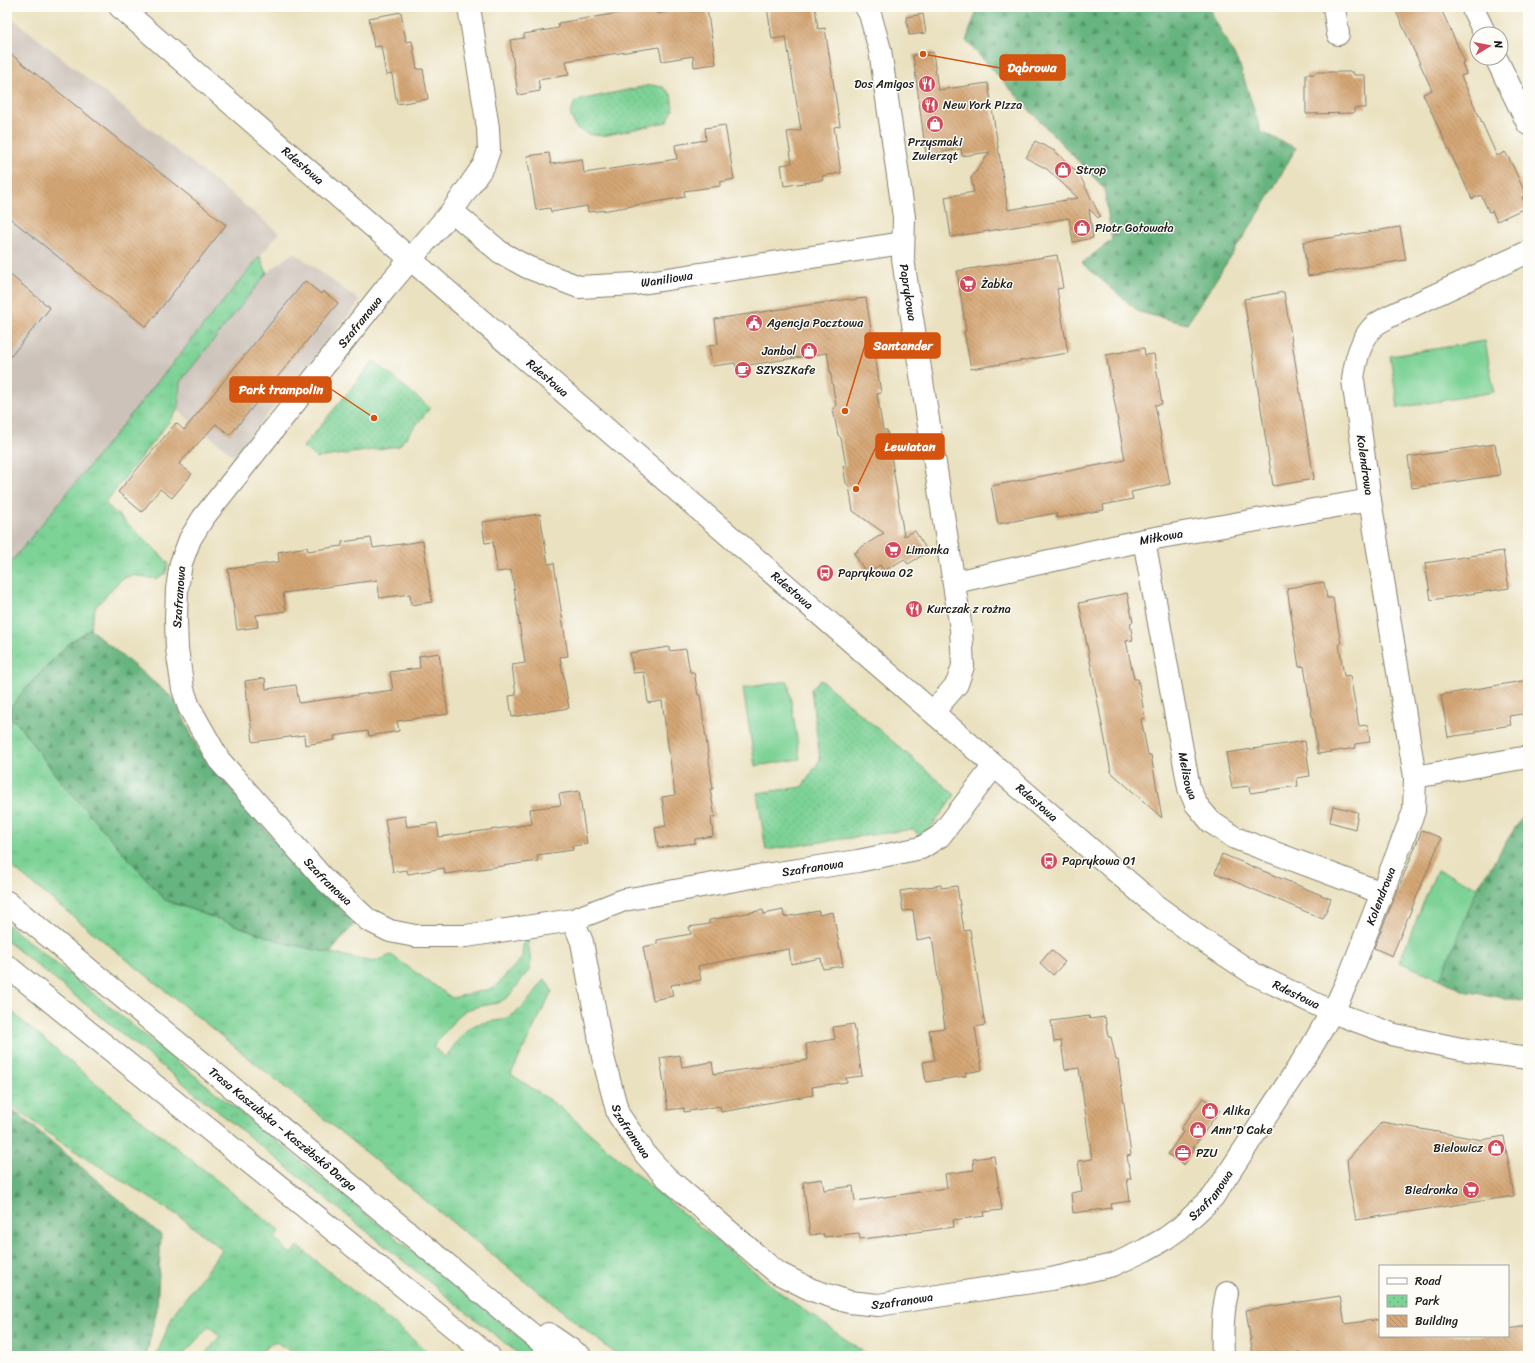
<svg xmlns="http://www.w3.org/2000/svg" width="1535" height="1363" font-family="Sriracha,sans-serif">
	<defs>
		<pattern id="grass-tufts" width="24" height="20" patternUnits="userSpaceOnUse"><rect width="24" height="20" fill="#7dd296"/><path d="M3 7l-1-3M5 7V3M7 7l1-3M15 17l-1-3M17 17v-4M19 17l1-3" fill="none" stroke="#6bb481"/></pattern>
		<pattern id="forest-firs" width="22" height="20" patternUnits="userSpaceOnUse"><rect width="22" height="20" fill="#66b47f"/><path d="M5 1l3.5 6h-7zM16 11l3.5 6h-7z" fill="#539267"/></pattern>
		<pattern id="park-dots" width="8" height="8" patternUnits="userSpaceOnUse"><rect width="8" height="8" fill="#7dd296"/><path d="M2 2h.1M6 6h.1" fill="none" stroke="#6bb481" stroke-width="1.8" stroke-linecap="round"/></pattern>
		<pattern id="building-back-hatch" width="6" height="6" patternUnits="userSpaceOnUse"><rect width="6" height="6" fill="#d4a675"/><path d="M-1 5l2 2M0 0l6 6M5-1l2 2" fill="none" stroke="#b58e65"/></pattern>
	</defs>
	<rect width="100%" height="100%" fill="#fdfcf7"/>
	<filter id="ink" filterUnits="userSpaceOnUse"><feTurbulence type="fractalNoise" baseFrequency=".025" numOctaves="2"/><feDisplacementMap in="SourceGraphic" scale="8" xChannelSelector="R" yChannelSelector="G"/><feConvolveMatrix kernelMatrix="1 2 1 2 8 2 1 2 1" color-interpolation-filters="sRGB"/></filter>
	<filter id="wash" filterUnits="userSpaceOnUse"><feTurbulence type="fractalNoise" baseFrequency=".012" numOctaves="4" result="noise"/><feDisplacementMap in="SourceGraphic" scale="16" xChannelSelector="R" yChannelSelector="G"/><feGaussianBlur stdDeviation="0.9" result="paint"/><feColorMatrix in="noise" values="0 0 0 0 0 0 0 0 0 0 0 0 0 0 0 0 0 1.4 0 .05"/><feComposite in="paint" operator="in"/></filter>
	<g filter="url(#wash)">
		<rect width="100%" height="100%" fill="#eae1c0"/>
		<!-- industrial -->
		<g fill="#ccc2b9">
			<path d="M7,14L279,233L7,567Z"/>
			<path d="M294,252L360,301L234,456L178,410L180,382L267,273Z"/>
		</g>
		<!-- grass -->
		<g fill="url(#grass-tufts)" stroke="#4c7759">
			<path d="M260,256L267,273L180,382L178,410L105,503L161,555L168,563L166,573L156,579L132,575L120,580L95,608L90,629L69,643L26,688L11,707L16,721L57,777L165,900L285,943L373,962L391,955L452,998L494,988L522,958L524,936H527L531,962L530,969L509,996L503,1000L497,1003L476,1007L466,1010L457,1017L433,1047L445,1057C454,1047 463,1031 475,1025C487,1020 500,1023 511,1016C525,1007 535,992 545,979L552,991L511,1074L561,1108L657,1192L782,1294L869,1356H618L7,863V567Z"/>
			<path d="M7,924L542,1356H521L7,941Z"/>
			<path d="M7,1008L87,1076L280,1231L274,1238L291,1254L298,1246L433,1356H297L275,1341L256,1356H204L220,1336L209,1326L182,1356H156L174,1313L222,1250L182,1218L56,1139L7,1101Z"/>
		</g>
		<!-- forest -->
		<g fill="url(#forest-firs)" stroke="#41684e">
			<path d="M978,7H1210L1214,18L1240,66L1261,132L1296,148L1264,205L1187,324L1139,312L1082,263L1112,240L1104,188L1038,119L966,41Z"/>
			<path d="M90,629L175,700L199,751L276,842L355,923L330,953L285,943L165,900L57,777L16,721L9,720L11,707L26,688L69,643Z"/>
			<path d="M1528,807V1002L1464,991L1440,979L1478,887Z"/>
			<path d="M7,1104L161,1235L157,1309L146,1356H7Z"/>
		</g>
		<!-- park -->
		<g fill="url(#park-dots)" stroke="#4c7759">
			<path d="M651,85L663,87L671,94L673,110L667,122L603,136L588,134L576,128L570,114L575,101Z"/>
			<path d="M374,361L430,408L399,446L317,458L303,447Z"/>
			<path d="M821,680L955,795L922,839L913,829L766,850L757,793L802,787L820,760L811,689Z"/>
		</g>
		<!-- garden -->
		<g fill="#7dd296" stroke="#4c7759">
			<path d="M1485,341L1494,392L1398,408L1390,356Z"/>
			<path d="M788,681L800,759L755,766L743,688Z"/>
			<path d="M1437,870L1478,887L1440,979L1399,962Z"/>
		</g>
		<g id="blocks">
			<!-- building -->
			<g fill="url(#building-back-hatch)">
				<path d="M656,7L657,14L692,8L693,12L707,9L716,64L694,67L693,56L662,61L659,47L566,61L569,75L538,80L540,91L518,95L510,40L524,38V34L559,28L558,23Z"/>
				<path d="M767,7H815L818,29L825,28L840,126L834,127L841,173L822,176L823,180L784,186L781,165L792,163L787,132L801,130L786,37L772,39Z"/>
				<path d="M1394,7H1440L1465,62L1462,63L1466,74L1461,76L1497,156L1505,152L1510,160L1526,195L1522,197L1527,207L1497,221L1492,211L1489,212L1481,195L1472,199L1423,94L1432,90Z"/>
				<path d="M401,12L406,42L412,41L417,69H423L428,99L397,104L392,74L386,75L381,46L374,47L369,18Z"/>
				<path d="M923,14L926,33L909,35L906,17Z"/>
				<path d="M7,51L226,225L146,327L7,216Z"/>
				<path d="M933,52L938,90L988,83L1008,210L1078,198L1047,169L1026,158L1035,141L1055,151L1079,174L1100,216L1098,218L1089,209L1093,238L1073,242L1069,218L951,237L945,197L974,192L971,178L990,152L962,156L961,149L926,155L913,55Z"/>
				<path d="M1316,72H1353L1354,75H1365L1366,108H1354V113L1306,114V74H1315Z"/>
				<path d="M725,125L734,179L720,182V186L684,191L685,197L608,210L588,212L587,206L551,212L550,208L536,210L527,156L549,153L551,164L582,159L584,173L604,170L677,159L675,145L706,140L705,128Z"/>
				<path d="M1400,227L1406,260L1308,276L1303,242Z"/>
				<path d="M1057,255L1063,288L1057,289L1068,353L971,369L964,331H966L957,271Z"/>
				<path d="M7,272L50,308L7,361Z"/>
				<path d="M305,281L321,294L323,291L338,303L230,435L216,424L179,464L192,474L172,498L160,489L142,512L118,492L176,423L184,430Z"/>
				<path d="M1284,292L1314,479L1273,486L1244,299Z"/>
				<path d="M866,298L881,393L877,394L883,430H887L904,536L915,531L928,552L908,564L904,559L884,571L880,565L867,574L854,553L858,551L857,550L884,533L853,511L849,486L846,483L843,466H846L841,438L838,435L833,409L836,405L827,353L736,367L735,363L712,366L709,346L718,344L715,319L849,299V300Z"/>
				<path d="M1144,348L1145,355L1154,354L1162,404L1155,405L1170,484L1131,492L1133,499L1103,505L1104,510L1057,518L1056,513L998,524L991,486L1125,460L1106,355Z"/>
				<path d="M1495,444L1500,475L1412,488L1408,457Z"/>
				<path d="M540,514L548,564L554,563L568,656L560,657L569,708L512,717L509,696L516,695L512,665L525,663L513,580L511,570L497,572L493,542L485,543L482,522Z"/>
				<path d="M371,538L373,548L423,541L432,602L411,605L410,594L380,598L377,580L283,593L286,611L256,615L258,627L237,630L228,569L279,562L278,552L307,547L308,551L342,546V542Z"/>
				<path d="M1503,551L1509,588L1431,600L1425,563Z"/>
				<path d="M1324,582L1327,598H1333L1341,644H1339L1344,676L1350,675L1359,726L1368,725L1370,742L1355,744L1356,748L1318,754L1304,666L1299,667L1287,588Z"/>
				<path d="M1127,593L1133,622L1130,623L1133,640L1126,641L1134,679H1138L1145,718L1141,719L1148,755H1151L1162,818L1111,772L1079,603Z"/>
				<path d="M669,647V651L686,649L690,672H694L698,695H700L713,789H710L715,817H711L713,836L695,839V843L658,848L655,828L666,826L662,797L675,795L662,701L648,703L644,672L633,673L630,653Z"/>
				<path d="M439,653L448,714L397,721L399,731L369,736L368,731L334,736L335,740L305,745L304,735L253,742L245,681L265,678L266,689L296,685L299,703L393,690L390,672L420,668L419,656Z"/>
				<path d="M1528,680V713L1509,716L1511,725L1476,731V733L1448,737L1441,695Z"/>
				<path d="M1305,741L1310,776L1297,778L1298,786L1250,793L1249,786L1232,788L1226,753Z"/>
				<path d="M579,791L587,844L572,846L573,850L537,855L538,861L445,874L444,868L408,874L407,870L393,872L385,819L405,816L407,827L437,823L439,837L532,824L530,809L561,805L559,794Z"/>
				<path d="M1333,806L1358,812L1355,829L1330,822Z"/>
				<path d="M1422,830L1441,838L1392,956L1374,948Z"/>
				<path d="M1222,854L1331,899L1323,919L1215,873Z"/>
				<path d="M941,885V888L957,886L964,931L970,930L985,1025L975,1027L982,1070L965,1073L966,1076L926,1082L923,1062L935,1060L929,1030L945,1028L932,937L917,940L913,910L903,911L900,891Z"/>
				<path d="M763,910L764,914L783,910L784,917L819,911V915L833,912L843,966L823,969L821,958L791,964L789,949L754,955L698,966L701,980L671,985L673,996L653,1000L643,947L657,944V940L691,934L689,927L709,924V920Z"/>
				<path d="M1051,950L1065,962L1053,975L1040,963Z"/>
				<path d="M1089,1016L1090,1019L1105,1017L1108,1037H1111L1116,1060H1118L1131,1155L1127,1156L1131,1179H1127L1130,1201L1111,1204L1112,1208L1073,1213L1071,1193L1082,1191L1078,1161L1092,1159L1079,1068L1065,1070L1061,1041L1054,1042L1051,1021Z"/>
				<path d="M854,1024L862,1076L846,1078L847,1082L812,1087L813,1095L750,1106V1107L721,1112L720,1106L684,1112V1108L668,1110L660,1058L680,1055L682,1067L712,1062L714,1074L808,1060L806,1044L835,1039L833,1027Z"/>
				<path d="M1203,1098L1220,1110L1193,1148H1195L1184,1165L1168,1154L1183,1132L1180,1130Z"/>
				<path d="M1382,1122L1482,1140L1504,1136L1514,1196L1356,1220L1348,1179H1349L1347,1160Z"/>
				<path d="M994,1156L1002,1210L984,1212L985,1216L953,1220L954,1227L879,1237L860,1239L859,1233L824,1237V1234L810,1235L803,1182L822,1179L824,1190L853,1186L855,1201L878,1198L947,1188L945,1174L974,1170L973,1159Z"/>
				<path d="M1340,1296L1345,1324L1380,1319V1336H1508V1329L1528,1326V1356H1301L1300,1353L1283,1356H1253L1246,1310Z"/>
			</g>
		</g>
	</g>
	<g filter="url(#ink)">
		<use href="#blocks" fill-opacity="0" stroke="#837e6e" stroke-width="1"/>
		<g fill="none" stroke-linecap="round" stroke-linejoin="round">
			<!-- minor casing -->
			<g stroke="#837e6e" stroke-width="24">
				<g id="minor">
					<path id="s1" d="M120,7L1156,906L1204,941L1254,974L1332,1012L1395,1035L1461,1049L1528,1058"/>
					<path id="s2" d="M469,7L488,128L489,150L484,165L452,211L386,288L203,518L190,539L181,563L177,589L176,619L177,649L183,689L189,707L219,760L322,877L368,920L390,931L415,936H466L573,920L624,900L758,876L858,861L921,848L940,836L994,766"/>
					<path id="s3" d="M866,7L870,14L880,50L904,217L903,258L905,273L961,629L963,666L957,684L933,712"/>
					<path d="M1334,7L1338,34"/>
					<path d="M1472,7L1485,34"/>
					<path d="M1496,58L1528,124"/>
					<path id="s4" d="M452,211L500,252L527,267L579,287L635,284L903,243"/>
					<path id="s5" d="M1144,540L1189,788L1196,804L1211,822L1235,838L1382,893"/>
					<path id="s6" d="M955,582L1144,540L1370,500"/>
					<path d="M1415,777L1528,757"/>
					<path id="s7" d="M573,920L582,942L603,1057L618,1114L646,1155L665,1176L776,1272L812,1290L849,1302L878,1305L1051,1279L1113,1265L1145,1250L1166,1238L1180,1228L1213,1197L1311,1048L1338,1001L1350,975L1414,811L1415,777L1370,500L1353,380C1355,362 1359,343 1372,328C1376,323 1384,320 1390,316L1528,252"/>
					<path d="M1223,1356C1222,1335 1222,1314 1227,1293"/>
				</g>
			</g>
			<!-- highway casing -->
			<g stroke="#837e6e" stroke-width="24">
				<g id="highway">
					<path id="s8" d="M7,902L558,1356"/>
					<path d="M7,966L489,1356"/>
					<path d="M548,1334L580,1356"/>
				</g>
			</g>
			<!-- minor -->
			<use href="#minor" stroke="#fff" stroke-width="22"/>
			<!-- highway -->
			<use href="#highway" stroke="#fff" stroke-width="22"/>
		</g>
	</g>
	<!-- icons -->
	<defs>
		<g id="restaurant-disc" transform="scale(0.9)"><circle r="9.5" fill="#d1495b" stroke="#fdfcf7"/><path d="M-5-6h1v4h1v-4h1v4h1v-4h1v5L-1.5 .5V6h-2V.5L-5-1ZM5-6V6H3V1.5H1.5Q1.5-4 5-6Z" fill="#fff"/></g>
		<g id="shop-disc" transform="scale(0.9)"><circle r="9.5" fill="#d1495b" stroke="#fdfcf7"/><path d="M-5-2.5h2.3a2.7 3.5 0 0 1 5.4 0H5L5.5 6h-11ZM-1.5-2.5h3a1.5 2.3 0 0 0-3 0Z" fill="#fff"/></g>
		<g id="supermarket-disc" transform="scale(0.9)"><circle r="9.5" fill="#d1495b" stroke="#fdfcf7"/><path d="M-6-5.5h2.5l.6 2H6L4.5 2H-2.5L-4.4-4H-6ZM-1.5 3.2a1.3 1.3 0 1 0 .1 0ZM3 3.2a1.3 1.3 0 1 0 .1 0Z" fill="#fff"/></g>
		<g id="civic-disc" transform="scale(0.9)"><circle r="9.5" fill="#d1495b" stroke="#fdfcf7"/><path d="M-.6-6.5H3V-4.5H.6V-3L4-1V1h2V6H-6V1h2V-1L-.6-3ZM-1.2 2.5V6h2.4V2.5Z" fill="#fff"/></g>
		<g id="cafe-disc" transform="scale(0.9)"><circle r="9.5" fill="#d1495b" stroke="#fdfcf7"/><path d="M-5.5-4.5H6V0H3Q3 3.5 0 3.5H-2.5Q-5.5 3.5-5.5 0ZM3-3.2v2h1.7v-2ZM-6 4.5H4V6H-6Z" fill="#fff"/></g>
		<g id="bus-disc" transform="scale(0.9)"><circle r="9.5" fill="#d1495b" stroke="#fdfcf7"/><path d="M-5-6H5V4H4V6H2V4H-2V6H-4V4H-5ZM-3.5-4V0h7V-4ZM-3.5 1.2v1.5H-2V1.2ZM2 1.2v1.5H3.5V1.2Z" fill="#fff"/></g>
		<g id="office-disc" transform="scale(0.9)"><circle r="9.5" fill="#d1495b" stroke="#fdfcf7"/><path d="M-6-3h4V-5.5h4V-3h4V5H-6ZM-1-4.5V-3h2v-1.5ZM-6 0V1H6V0Z" fill="#fff"/></g>
	</defs>
	<g fill-rule="evenodd">
		<use href="#restaurant-disc" x="927" y="84"/>
		<use href="#restaurant-disc" x="930" y="105"/>
		<use href="#shop-disc" x="935" y="124"/>
		<use href="#shop-disc" x="1063" y="170"/>
		<use href="#shop-disc" x="1082" y="228"/>
		<use href="#supermarket-disc" x="968" y="284"/>
		<use href="#civic-disc" x="754" y="323"/>
		<use href="#shop-disc" x="809" y="351"/>
		<use href="#cafe-disc" x="743" y="370"/>
		<use href="#supermarket-disc" x="893" y="550"/>
		<use href="#bus-disc" x="825" y="573"/>
		<use href="#restaurant-disc" x="914" y="609"/>
		<use href="#bus-disc" x="1049" y="861"/>
		<use href="#shop-disc" x="1210" y="1111"/>
		<use href="#shop-disc" x="1198" y="1130"/>
		<use href="#shop-disc" x="1496" y="1148"/>
		<use href="#office-disc" x="1183" y="1153"/>
		<use href="#supermarket-disc" x="1471" y="1190"/>
	</g>
	<g text-anchor="middle" dominant-baseline="central" stroke-width="3" stroke-linejoin="round" paint-order="stroke">
		<!-- poi labels -->
		<g font-size="12" fill="#1c1c1c" stroke="#fdfcf7" text-anchor="start">
			<text x="914" y="84" text-anchor="end">Dos Amigos</text>
			<text x="943" y="105">New York Pizza</text>
			<text x="935" y="142" text-anchor="middle">Przysmaki<tspan x="935" dy="14">Zwierząt</tspan></text>
			<text x="1076" y="170">Strop</text>
			<text x="1095" y="228">Piotr Gotowała</text>
			<text x="981" y="284">Żabka</text>
			<text x="767" y="323">Agencja Pocztowa</text>
			<text x="796" y="351" text-anchor="end">Janbol</text>
			<text x="756" y="370">SZYSZKafe</text>
			<text x="906" y="550">Limonka</text>
			<text x="838" y="573">Paprykowa 02</text>
			<text x="927" y="609">Kurczak z rożna</text>
			<text x="1062" y="861">Paprykowa 01</text>
			<text x="1223" y="1111">Alika</text>
			<text x="1211" y="1130">Ann'D Cake</text>
			<text x="1483" y="1148" text-anchor="end">Bielowicz</text>
			<text x="1196" y="1153">PZU</text>
			<text x="1458" y="1190" text-anchor="end">Biedronka</text>
		</g>
		<!-- street labels -->
		<g font-size="12" fill="#1c1c1c" stroke="#fdfcf7">
			<text stroke="none"><textPath href="#s1" startOffset="242">Rdestowa</textPath></text>
			<text stroke="none"><textPath href="#s4" startOffset="238">Waniliowa</textPath></text>
			<text stroke="none"><textPath href="#s3" startOffset="290">Paprykowa</textPath></text>
			<text transform="translate(360 322) rotate(-51)">Szafranowa</text>
			<text stroke="none"><textPath href="#s1" startOffset="566">Rdestowa</textPath></text>
			<text transform="translate(1365 465) rotate(82)">Kolendrowa</text>
			<text stroke="none"><textPath href="#s6" startOffset="211">Miłkowa</textPath></text>
			<text stroke="none"><textPath href="#s1" startOffset="890">Rdestowa</textPath></text>
			<text transform="translate(179 597) rotate(-86)">Szafranowa</text>
			<text stroke="none"><textPath href="#s5" startOffset="240">Melisowa</textPath></text>
			<text stroke="none"><textPath href="#s1" startOffset="1214">Rdestowa</textPath></text>
			<text stroke="none"><textPath href="#s2" startOffset="1543">Szafranowa</textPath></text>
			<text stroke="none"><textPath href="#s2" startOffset="1032">Szafranowa</textPath></text>
			<text stroke="none"><textPath href="#s7" startOffset="1239">Kolendrowa</textPath></text>
			<text stroke="none"><textPath href="#s1" startOffset="1538">Rdestowa</textPath></text>
			<text stroke="none"><textPath href="#s8" startOffset="357">Trasa Kaszubska – Kaszëbskô Darga</textPath></text>
			<text stroke="none"><textPath href="#s7" startOffset="221">Szafranowa</textPath></text>
			<text stroke="none"><textPath href="#s7" startOffset="893">Szafranowa</textPath></text>
			<text stroke="none"><textPath href="#s7" startOffset="557">Szafranowa</textPath></text>
		</g>
	</g>
	<!-- callouts -->
	<path fill="none" stroke="#d4530e" stroke-width="1.5" d="M923 54L1000 68M845 411L865 345M374 418L331 389M856 489L876 447"/>
	<g fill="#d4530e" stroke="#fdfcf7" stroke-width="1.5">
		<circle cx="923" cy="54" r="4"/>
		<circle cx="845" cy="411" r="4"/>
		<circle cx="374" cy="418" r="4"/>
		<circle cx="856" cy="489" r="4"/>
	</g>
	<g fill="#d4530e" stroke="#d4530e" stroke-width="1.5">
		<rect x="1000" y="55" width="65" height="25" rx="4"/>
		<rect x="865" y="333" width="75" height="25" rx="4"/>
		<rect x="230" y="377" width="101" height="25" rx="4"/>
		<rect x="876" y="434" width="68" height="25" rx="4"/>
	</g>
	<g font-size="13" text-anchor="middle" font-weight="bold" fill="#fff">
		<text x="1032" y="72">Dąbrowa</text>
		<text x="903" y="350">Santander</text>
		<text x="281" y="394">Park trampolin</text>
		<text x="910" y="451">Lewiatan</text>
	</g>
	<!-- margin -->
	<rect width="1535" height="1363" fill="none" stroke="#fdfcf7" stroke-width="24"/>
	<!-- legend -->
	<rect x="1379" y="1265" width="130" height="72" fill="#fdfcf7" stroke="#a3a29f"/>
	<rect x="1387" y="1278" width="20" height="6" fill="#ffffff" stroke="#a3a29f"/>
	<text x="1415" y="1285" font-size="12" fill="#1c1c1c">Road</text>
	<rect x="1387" y="1295" width="20" height="12" fill="url(#park-dots)" stroke="#a3a29f"/>
	<text x="1415" y="1305" font-size="12" fill="#1c1c1c">Park</text>
	<rect x="1387" y="1315" width="20" height="12" fill="url(#building-back-hatch)" stroke="#a3a29f"/>
	<text x="1415" y="1325" font-size="12" fill="#1c1c1c">Building</text>
	<!-- north arrow -->
	<g transform="translate(1489 46) rotate(80)"><circle r="19" fill="#fdfcf7" stroke="#a3a29f"/>
	<path d="M0-3L7 15L0 10L-7 15Z" fill="#d1495b"/>
	<text y="-6" font-size="11" font-weight="bold" text-anchor="middle" fill="#1c1c1c">N</text>
	</g>
</svg>
